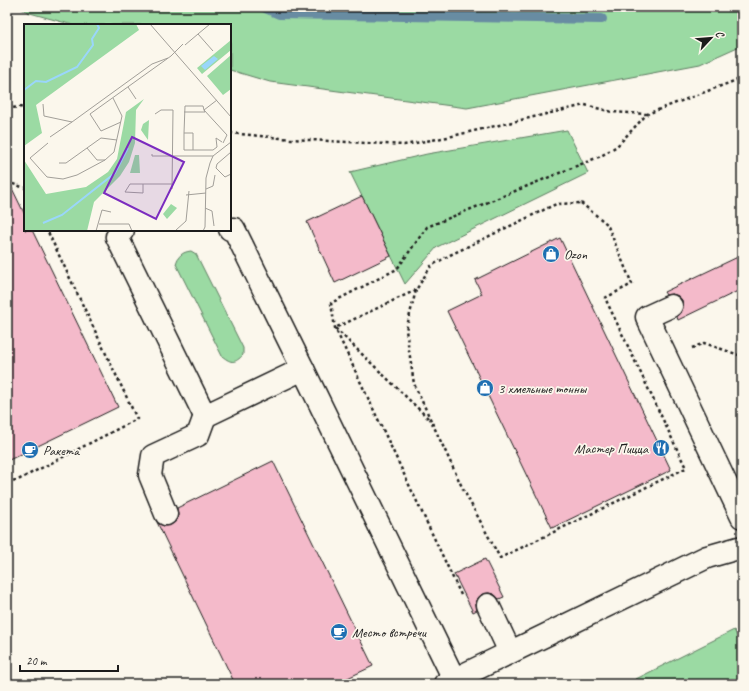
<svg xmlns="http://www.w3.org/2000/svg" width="749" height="691" font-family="Caveat,sans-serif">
	<rect width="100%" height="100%" fill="#fbf7ec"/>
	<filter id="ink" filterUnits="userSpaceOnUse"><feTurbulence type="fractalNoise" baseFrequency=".025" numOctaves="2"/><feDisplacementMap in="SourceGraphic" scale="8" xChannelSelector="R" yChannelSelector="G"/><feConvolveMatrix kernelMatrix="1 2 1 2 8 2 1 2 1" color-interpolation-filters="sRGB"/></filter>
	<g filter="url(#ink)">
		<!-- green -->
		<g fill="#9bdaa3" stroke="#5c7b60">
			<path d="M18,7H742V45L700,64L467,108L270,82L230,70V25H73L30,13Z"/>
			<path d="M567,130L588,173L437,247L405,284L350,172L427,154Z"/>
			<path d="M191,251L196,254L243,348V355C235,363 232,364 222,356L176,264C178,256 182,252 191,251Z"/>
			<path d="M734,630L742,646V684H639L636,679Z"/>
		</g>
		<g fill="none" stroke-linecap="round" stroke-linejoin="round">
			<!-- stream -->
			<path stroke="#688ca2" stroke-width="10" d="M263,7L279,14L602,19"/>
		</g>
		<!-- building -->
		<g fill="#f4baca" stroke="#1c1c1c">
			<path d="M7,178L25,215V230H32L118,407L7,461Z"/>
			<path d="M362,196L391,256L335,283L307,222Z"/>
			<path d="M560,238L671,470L552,528L447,311L482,294L475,280Z"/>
			<path d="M742,255V289L678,320L677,317L681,313L683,308L682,300L678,296L672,294L666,295L664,292Z"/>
			<path d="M273,461L373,666L335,684H235L156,520L159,524L164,526L171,525L176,521L178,516L177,508Z"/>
			<path d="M485,559L504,597L499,599L495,595L489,593L482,594L478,598L476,604L477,610L473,612L454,574Z"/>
		</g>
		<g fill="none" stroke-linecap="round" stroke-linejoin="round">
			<!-- minor casing -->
			<g stroke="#1c1c1c" stroke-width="25">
				<g id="minor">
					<path d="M230,229H234L303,369"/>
					<path d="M123,230L117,237L205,416L303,369L454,679"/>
					<path d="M671,306L647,317L742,517"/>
					<path d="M166,514L150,475L153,456L198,435L205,416"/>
					<path d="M488,605L510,652"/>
					<path d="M445,684L707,557L742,547"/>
				</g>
			</g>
			<!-- path -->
			<g stroke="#1c1c1c" stroke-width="2.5" stroke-dasharray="3 3" stroke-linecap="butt">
				<path d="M7,108L25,107"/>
				<path d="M230,133L291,139L404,145L448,137L585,105L612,112L646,114"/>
				<path d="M7,182L25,188"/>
				<path d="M581,203L607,224L632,284L605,298L686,468L500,558L463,489L414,384L406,330L416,290L431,266L450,255L556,204Z"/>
				<path d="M416,290L335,328L430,420"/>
				<path d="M692,348L704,343L742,356"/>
				<path d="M7,481L18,480L137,419L47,230"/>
				<path d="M461,595L335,328L331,303L397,269L427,227L601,156L617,146L647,114L742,78"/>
			</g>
			<!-- minor -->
			<use href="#minor" stroke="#fbf7ec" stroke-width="22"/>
		</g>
	</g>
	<!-- icons -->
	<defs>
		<g id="shop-disc" transform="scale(0.9)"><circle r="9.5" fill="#1f6fb2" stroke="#fbf7ec"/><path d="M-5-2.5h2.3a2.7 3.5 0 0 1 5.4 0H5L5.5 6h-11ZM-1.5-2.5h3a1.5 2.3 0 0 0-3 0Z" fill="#fff"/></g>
		<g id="restaurant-disc" transform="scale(0.9)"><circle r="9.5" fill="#1f6fb2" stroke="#fbf7ec"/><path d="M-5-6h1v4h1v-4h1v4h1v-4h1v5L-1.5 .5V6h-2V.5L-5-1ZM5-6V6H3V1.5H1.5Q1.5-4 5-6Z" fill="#fff"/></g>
		<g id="cafe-disc" transform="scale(0.9)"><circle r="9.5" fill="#1f6fb2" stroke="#fbf7ec"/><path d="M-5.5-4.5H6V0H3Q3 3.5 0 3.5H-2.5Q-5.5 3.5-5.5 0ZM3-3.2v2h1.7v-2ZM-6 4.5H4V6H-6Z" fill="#fff"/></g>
	</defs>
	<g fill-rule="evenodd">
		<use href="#shop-disc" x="551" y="254"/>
		<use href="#shop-disc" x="485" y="388"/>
		<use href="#restaurant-disc" x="661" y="448"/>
		<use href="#cafe-disc" x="30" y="450"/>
		<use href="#cafe-disc" x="339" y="632"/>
	</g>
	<g text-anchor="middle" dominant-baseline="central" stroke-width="3.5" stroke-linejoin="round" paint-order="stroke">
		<!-- poi labels -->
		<g font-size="14" fill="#1c1c1c" stroke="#fbf7ec" text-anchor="start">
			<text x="564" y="254">Ozon</text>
			<text x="498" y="388">3 хмельные тонны</text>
			<text x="648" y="448" text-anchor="end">Мастер Пицца</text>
			<text x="43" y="450">Ракета</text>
			<text x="352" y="632">Место встречи</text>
		</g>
	</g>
	<!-- overview -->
	<g transform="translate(24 24)">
		<rect width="207" height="207" fill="#fbf7ec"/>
		<path d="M0,0H112L115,6L12,81L18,109L0,122ZM207,16V26L178,50L173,44ZM207,31V65L199,71L183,52ZM120,75L112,86L111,119L105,138L96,152L70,178L63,207H0V136L22,170L62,163L84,148L93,135L102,88ZM125,96L124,116L117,106L119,100ZM111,131H115L116,149H106ZM147,180L153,184L143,195L139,190Z" fill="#9bdaa3"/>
		<path d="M190,32L194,35L181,46L177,42Z" fill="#9ad6fb"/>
		<path fill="none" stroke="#9ad6fb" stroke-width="2" d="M0,66L12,57L22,58L53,43L69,21L68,15L75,4L73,0M19,199L38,191L91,149L104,124"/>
		<path fill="none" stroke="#a29f99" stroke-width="1" d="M126,0L207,93M186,0L174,10L189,27M161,21L174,10M104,63L112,75M193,76L180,86L179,82H161L160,109H169V126H189L193,123L192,114L198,118M19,80L20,92L48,98L128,40L144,34M160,88H181L180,86L203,111L199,119M131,90L137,86H149L148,165M97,98L77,107L66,90L147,32L159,20M160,109V126H169M26,113L48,98M24,119L6,134L23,153L39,155L53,151L81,136M63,124L73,136H81L90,128L98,92L89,74M207,128L193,140L192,144L201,153L207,150M128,130V132H189M35,139H42L77,114L93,116M119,160H106L101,168L119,169V160H148M182,165L189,162L191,151M162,171L182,169M181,184L188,187L190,202M75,200H105L108,207M152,206L162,197L165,167M72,207L78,186L87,188M179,207L181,203L182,154L186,139L189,132L207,118"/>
		<path fill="#7b2cbf" fill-opacity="0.15" stroke="#7b2cbf" stroke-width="2" d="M108,113L160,138L132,195L80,169Z"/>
		<rect width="207" height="207" fill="none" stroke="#1c1c1c" stroke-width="2"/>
	</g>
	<!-- margin -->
	<rect width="749" height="691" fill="none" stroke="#fbf7ec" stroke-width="24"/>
	<rect x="12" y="12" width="725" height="667" fill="none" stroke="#1c1c1c" stroke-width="1.5" filter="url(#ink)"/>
	<!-- north arrow -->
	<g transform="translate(711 38) rotate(64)" stroke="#fbf7ec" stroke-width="3" paint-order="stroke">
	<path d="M0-3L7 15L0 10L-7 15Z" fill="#1c1c1c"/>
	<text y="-6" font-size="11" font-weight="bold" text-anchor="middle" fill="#1c1c1c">С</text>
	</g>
	<!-- scale -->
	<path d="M20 665v6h98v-6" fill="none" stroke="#1c1c1c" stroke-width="2"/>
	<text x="26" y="665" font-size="12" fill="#1c1c1c" stroke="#fbf7ec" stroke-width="3" paint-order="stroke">20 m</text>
</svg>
